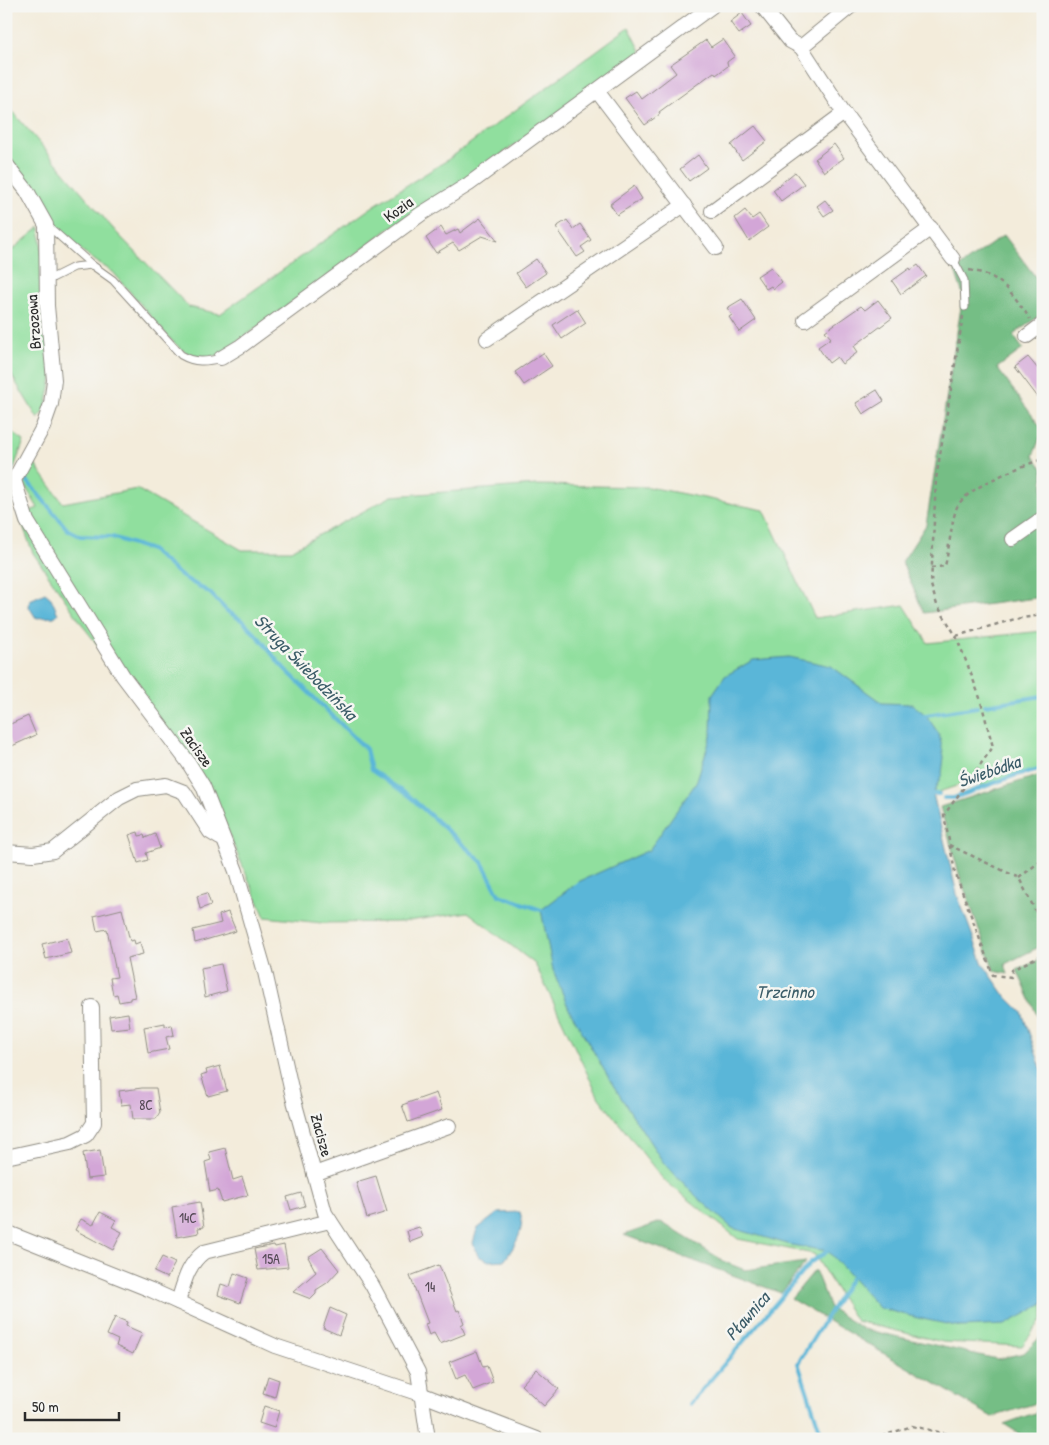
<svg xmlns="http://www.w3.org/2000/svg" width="1049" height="1445" font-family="'Patrick Hand',sans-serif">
	<rect width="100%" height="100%" fill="#f6f6f2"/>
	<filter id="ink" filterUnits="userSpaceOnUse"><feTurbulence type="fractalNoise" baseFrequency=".02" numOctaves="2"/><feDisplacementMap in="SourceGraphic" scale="10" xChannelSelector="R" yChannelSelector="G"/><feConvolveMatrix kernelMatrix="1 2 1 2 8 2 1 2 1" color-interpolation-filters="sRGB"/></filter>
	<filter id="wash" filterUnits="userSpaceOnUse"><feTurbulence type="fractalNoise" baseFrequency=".0096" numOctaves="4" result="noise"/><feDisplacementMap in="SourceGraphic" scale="20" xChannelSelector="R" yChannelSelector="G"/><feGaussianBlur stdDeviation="1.12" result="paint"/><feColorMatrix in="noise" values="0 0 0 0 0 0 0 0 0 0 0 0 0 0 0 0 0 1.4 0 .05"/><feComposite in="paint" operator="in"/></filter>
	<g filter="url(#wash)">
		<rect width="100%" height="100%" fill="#f3ecdb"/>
		<!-- green -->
		<g fill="#90df9e" stroke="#5e8564">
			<path d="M629,27L642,53L466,180L391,227L328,276L219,355L207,357L194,356L185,352L171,340L113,272L97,262L69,241L47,220L6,161V104L116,232L189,307L220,314L375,205L446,161Z"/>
			<path d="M40,227L52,378L46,407L38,419L6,366V255Z"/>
			<path d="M6,428L24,441L6,489Z"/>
			<path d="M31,459L63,503L137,489L242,550H291L392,496L537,485L649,487L764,510L815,618L904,605L928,643L1043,631V769L980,786L983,777L933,794L1043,1266V1318L1022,1346L943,1342L856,1321L814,1254L738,1239L663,1179L599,1098L535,964L468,912L402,922L322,923L265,917L205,780L86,630L33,553L19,515L38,508L22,481Z"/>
		</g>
		<!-- forest -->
		<g fill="#74be85" stroke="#507458">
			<path d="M1004,235L1043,287V313L1013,335L1023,349L997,368L1043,430L1033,456L1043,469V597L924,613L902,562L926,525L963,295L955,270Z"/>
			<path d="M1043,774V945L1005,964L1008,974L994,971L960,877L940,807Z"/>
			<path d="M1043,958V1029L1017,970Z"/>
			<path d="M661,1222L727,1263L745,1270L806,1262L781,1293L624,1235Z"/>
			<path d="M815,1270L830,1308L863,1329L997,1359L1024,1353L1043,1334V1401L992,1417L791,1299Z"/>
			<path d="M1043,1410V1439H1028L1004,1424Z"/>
		</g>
		<!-- water -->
		<g fill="#5ab6d8" stroke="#427082">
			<path d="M45,593L51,598L58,614L54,617L36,618L29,607L30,600Z"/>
			<path d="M789,657L831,666L882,703L912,704L926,715L939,734L944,757L942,774L933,794L957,894L983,964L1004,994L1022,1012L1043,1074V1304L1005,1325L961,1327L918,1318L879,1308L828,1251L791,1245L732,1228L697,1197L663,1162L611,1082L569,1009L553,970L541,910L578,882L649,850L696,783L711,736L712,695L725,676L753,660Z"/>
			<path d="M520,1212C526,1230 514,1246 505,1260L489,1261L478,1256L473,1243L477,1229L498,1213Z"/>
		</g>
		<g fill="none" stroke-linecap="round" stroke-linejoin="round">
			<!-- stream -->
			<g stroke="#5ab6d8" stroke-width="4">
				<path d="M6,462L12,468"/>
				<path d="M24,477L68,530L80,536L112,537L151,550L181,576L210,593L227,611L243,621L261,640L280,664L366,749L371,770L409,796L482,862L499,895L541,910"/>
				<path d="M985,705L1043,696"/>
				<path d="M926,715L977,707"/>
				<path d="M933,794H939"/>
				<path d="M944,798H954L1016,775L1043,768"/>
				<path d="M690,1404L811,1262L828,1251"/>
				<path d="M823,1439L798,1363L851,1278"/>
			</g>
		</g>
		<g id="blocks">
			<!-- building -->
			<g fill="#d3a6d7">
				<path d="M742,13L751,26L739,34L730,22Z"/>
				<path d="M723,39L735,56L727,62L728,66L716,75L714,72L659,112L660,114L645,125L625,98L636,91L642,99L676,73L670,65L706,40L711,47Z"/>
				<path d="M755,126L767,141L742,160L731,145Z"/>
				<path d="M834,144L844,158L824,172L815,159Z"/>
				<path d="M698,155L707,168L689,181L680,169Z"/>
				<path d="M795,172L804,184L781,201L773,190Z"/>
				<path d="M634,186L642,199L617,215L610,204Z"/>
				<path d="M825,200L833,210L824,216L817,206Z"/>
				<path d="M745,210L752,219L759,214L768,227L749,241L735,218Z"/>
				<path d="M480,218L498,241L482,236L459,250L453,243L436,253L426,238L441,227L446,235L458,229L460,233Z"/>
				<path d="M567,220L573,229L580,224L591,240L581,247L585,252L577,257L556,227Z"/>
				<path d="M536,259L546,273L526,287L516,273Z"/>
				<path d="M918,265L926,276L901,294L892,281L910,268L911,270Z"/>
				<path d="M771,267L782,282L773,289L771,286L766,289L757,276Z"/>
				<path d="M742,299L756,320L739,332L729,317L732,315L727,308Z"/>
				<path d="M878,300L892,318L854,346L858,352L842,364L837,357L829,363L818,347L831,338L825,331L861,306L865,310Z"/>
				<path d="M577,309L586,323L562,339L553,325Z"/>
				<path d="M543,353L552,366L524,385L515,372Z"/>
				<path d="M1028,357L1043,375V404L1015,367Z"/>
				<path d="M877,390L884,401L863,414L856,403Z"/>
				<path d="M28,716L36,735L12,746L6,732V726Z"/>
				<path d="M138,832L139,836L144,835L145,838L155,834L160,848L146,853L148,860L138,863L129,835Z"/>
				<path d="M207,893L211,905L200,909L197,896Z"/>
				<path d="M122,909L130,941L134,940L135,944L140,942L143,954L127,958L135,997L130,998V1000L119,1002L117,994L113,995L110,978L117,977L107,929L97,931L94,916Z"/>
				<path d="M228,912L236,931L195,943L193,930L221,923L219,915Z"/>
				<path d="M67,938L71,953L46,959L42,944Z"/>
				<path d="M221,964L227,991L205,997L201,968Z"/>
				<path d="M128,1013L130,1027L111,1029L109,1016Z"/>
				<path d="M165,1023V1026L172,1025L174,1035L166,1037L169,1049L148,1053L144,1027Z"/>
				<path d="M220,1066L227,1091L208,1096L201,1075L207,1073L206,1070Z"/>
				<path d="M142,1088H156L160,1113L156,1119H133L131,1104L121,1105L119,1091Z"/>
				<path d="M436,1093L442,1110L408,1122L402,1105Z"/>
				<path d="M225,1148L233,1180L242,1177L248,1195L222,1202L218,1190L210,1192L205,1162L211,1160L209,1152Z"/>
				<path d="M100,1150L104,1177L87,1179L83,1153Z"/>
				<path d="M376,1176L387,1212L367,1218L356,1182Z"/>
				<path d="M301,1193L305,1206L291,1210L287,1197Z"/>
				<path d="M200,1202L204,1227L198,1228L199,1233L177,1237L172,1207Z"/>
				<path d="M100,1212L116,1220L112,1227L122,1232L113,1250L75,1230L81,1219L93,1225Z"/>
				<path d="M419,1227L423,1237L410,1242L407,1231Z"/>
				<path d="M274,1245L275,1247L284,1245L288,1267L258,1270L254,1249Z"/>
				<path d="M322,1248L339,1270L327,1283L316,1290V1294L311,1299L293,1292L316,1272L308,1257Z"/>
				<path d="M162,1257L175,1263L167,1278L154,1272Z"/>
				<path d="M439,1265L457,1311L459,1310L464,1323L461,1325L465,1334L440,1344L434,1333L429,1335L425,1324L428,1323L410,1276Z"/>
				<path d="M234,1273L248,1278L240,1303L218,1295L221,1284L230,1287Z"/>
				<path d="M330,1308L346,1315L339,1335L323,1328Z"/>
				<path d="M115,1317L127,1322L126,1326L142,1333L133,1354L116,1346L118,1340L107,1335Z"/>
				<path d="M477,1351L483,1367L487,1366L493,1382L473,1390L465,1375L456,1379L449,1362Z"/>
				<path d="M536,1369L559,1389L544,1406L521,1385Z"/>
				<path d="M268,1376L279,1380L275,1397L263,1393Z"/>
				<path d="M264,1406L279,1411L274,1428L259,1423Z"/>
			</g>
		</g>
	</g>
	<g filter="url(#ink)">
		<use href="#blocks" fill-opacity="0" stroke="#8f8c83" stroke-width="1"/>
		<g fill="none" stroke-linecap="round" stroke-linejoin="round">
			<!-- lane casing -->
			<g stroke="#8f8c83" stroke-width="9">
				<g id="lane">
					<path d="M47,225L92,265L113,280L181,355C195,363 206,362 221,358"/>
					<path d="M953,259L964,280L965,307"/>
					<path d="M48,280L74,267L92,265"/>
				</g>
			</g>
			<!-- street casing -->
			<g stroke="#8f8c83" stroke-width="16">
				<g id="street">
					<path d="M762,6L790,41L801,47"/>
					<path d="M801,47L844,113L953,259"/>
					<path d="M801,47L851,6"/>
					<path d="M597,91L716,248"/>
					<path d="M6,164L27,191L46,225L47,306L54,380L51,404L43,427L14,480L27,521L123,676L188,762L203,786L236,871L265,972L293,1097L325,1213L372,1285L418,1372L428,1439"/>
					<path d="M712,211L844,113"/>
					<path d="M805,320L931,228"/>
					<path d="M1027,336L1043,324"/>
					<path d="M487,339L684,205"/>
					<path d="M221,358L241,346L421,214L469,184L712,6"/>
					<path d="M1013,539L1043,518"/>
					<path d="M6,852L33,854L53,851L119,798L137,789L166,785L184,792L210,832L220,838"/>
					<path d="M6,1157L70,1143L86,1135L94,1123L92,1007"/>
					<path d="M314,1174L449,1126"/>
					<path d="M6,1232L151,1290L275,1346L423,1395L537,1439"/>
					<path d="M178,1302C184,1283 187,1265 204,1252L330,1221"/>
				</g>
			</g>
			<!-- path -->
			<g stroke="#8f8c83" stroke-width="2.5" stroke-dasharray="4 4" stroke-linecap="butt">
				<path d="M969,270C1003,276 1011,292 1030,319"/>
				<path d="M963,316L936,479L931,585L937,605L956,636L968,666L980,698L993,747L944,815L955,872L993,975L1011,977L1012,970L1043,954"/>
				<path d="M931,568L945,566C949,551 952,515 958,505C970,486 1021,466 1043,459"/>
				<path d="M956,636L1015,619L1043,615"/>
				<path d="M949,845L1019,878L1043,926"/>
				<path d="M1019,878L1043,859"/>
				<path d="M874,1439L912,1426L969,1439"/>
				<path d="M1022,1439L1043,1427"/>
			</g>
			<!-- lane -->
			<use href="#lane" stroke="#fff" stroke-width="7"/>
			<!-- street -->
			<use href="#street" stroke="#fff" stroke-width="14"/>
		</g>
	</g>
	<g text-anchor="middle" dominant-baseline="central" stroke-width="5" stroke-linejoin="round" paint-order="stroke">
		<!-- number labels -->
		<g font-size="14" fill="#554a56">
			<text x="146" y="1104">8C</text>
			<text x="188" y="1217">14C</text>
			<text x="271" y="1258">15A</text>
			<text x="430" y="1286">14</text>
		</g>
		<!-- street labels -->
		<g font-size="16" fill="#2b2b2b" stroke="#f6f6f2">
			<text transform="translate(398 209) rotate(-36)">Kozia</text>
			<text transform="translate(33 322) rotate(-94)">Brzozowa</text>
			<text transform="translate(197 747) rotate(55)">Zacisze</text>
			<text transform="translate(322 1135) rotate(75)">Zacisze</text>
		</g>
		<!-- water labels -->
		<g font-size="18" font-style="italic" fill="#3b5c68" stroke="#f6f6f2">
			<text transform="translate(306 667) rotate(46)">Struga Świebodzińska</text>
			<text transform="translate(989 771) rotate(-19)">Świebódka</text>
			<text x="785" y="991">Trzcinno</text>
			<text transform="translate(747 1316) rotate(-49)">Pławnica</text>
		</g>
	</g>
	<!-- margin -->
	<rect width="1049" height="1445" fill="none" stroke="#f6f6f2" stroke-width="25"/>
	<!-- scale -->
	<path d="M25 1412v8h94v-8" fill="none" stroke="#2b2b2b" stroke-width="2.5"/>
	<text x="32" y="1412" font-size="15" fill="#2b2b2b" stroke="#f6f6f2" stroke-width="4" paint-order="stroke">50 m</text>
</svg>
